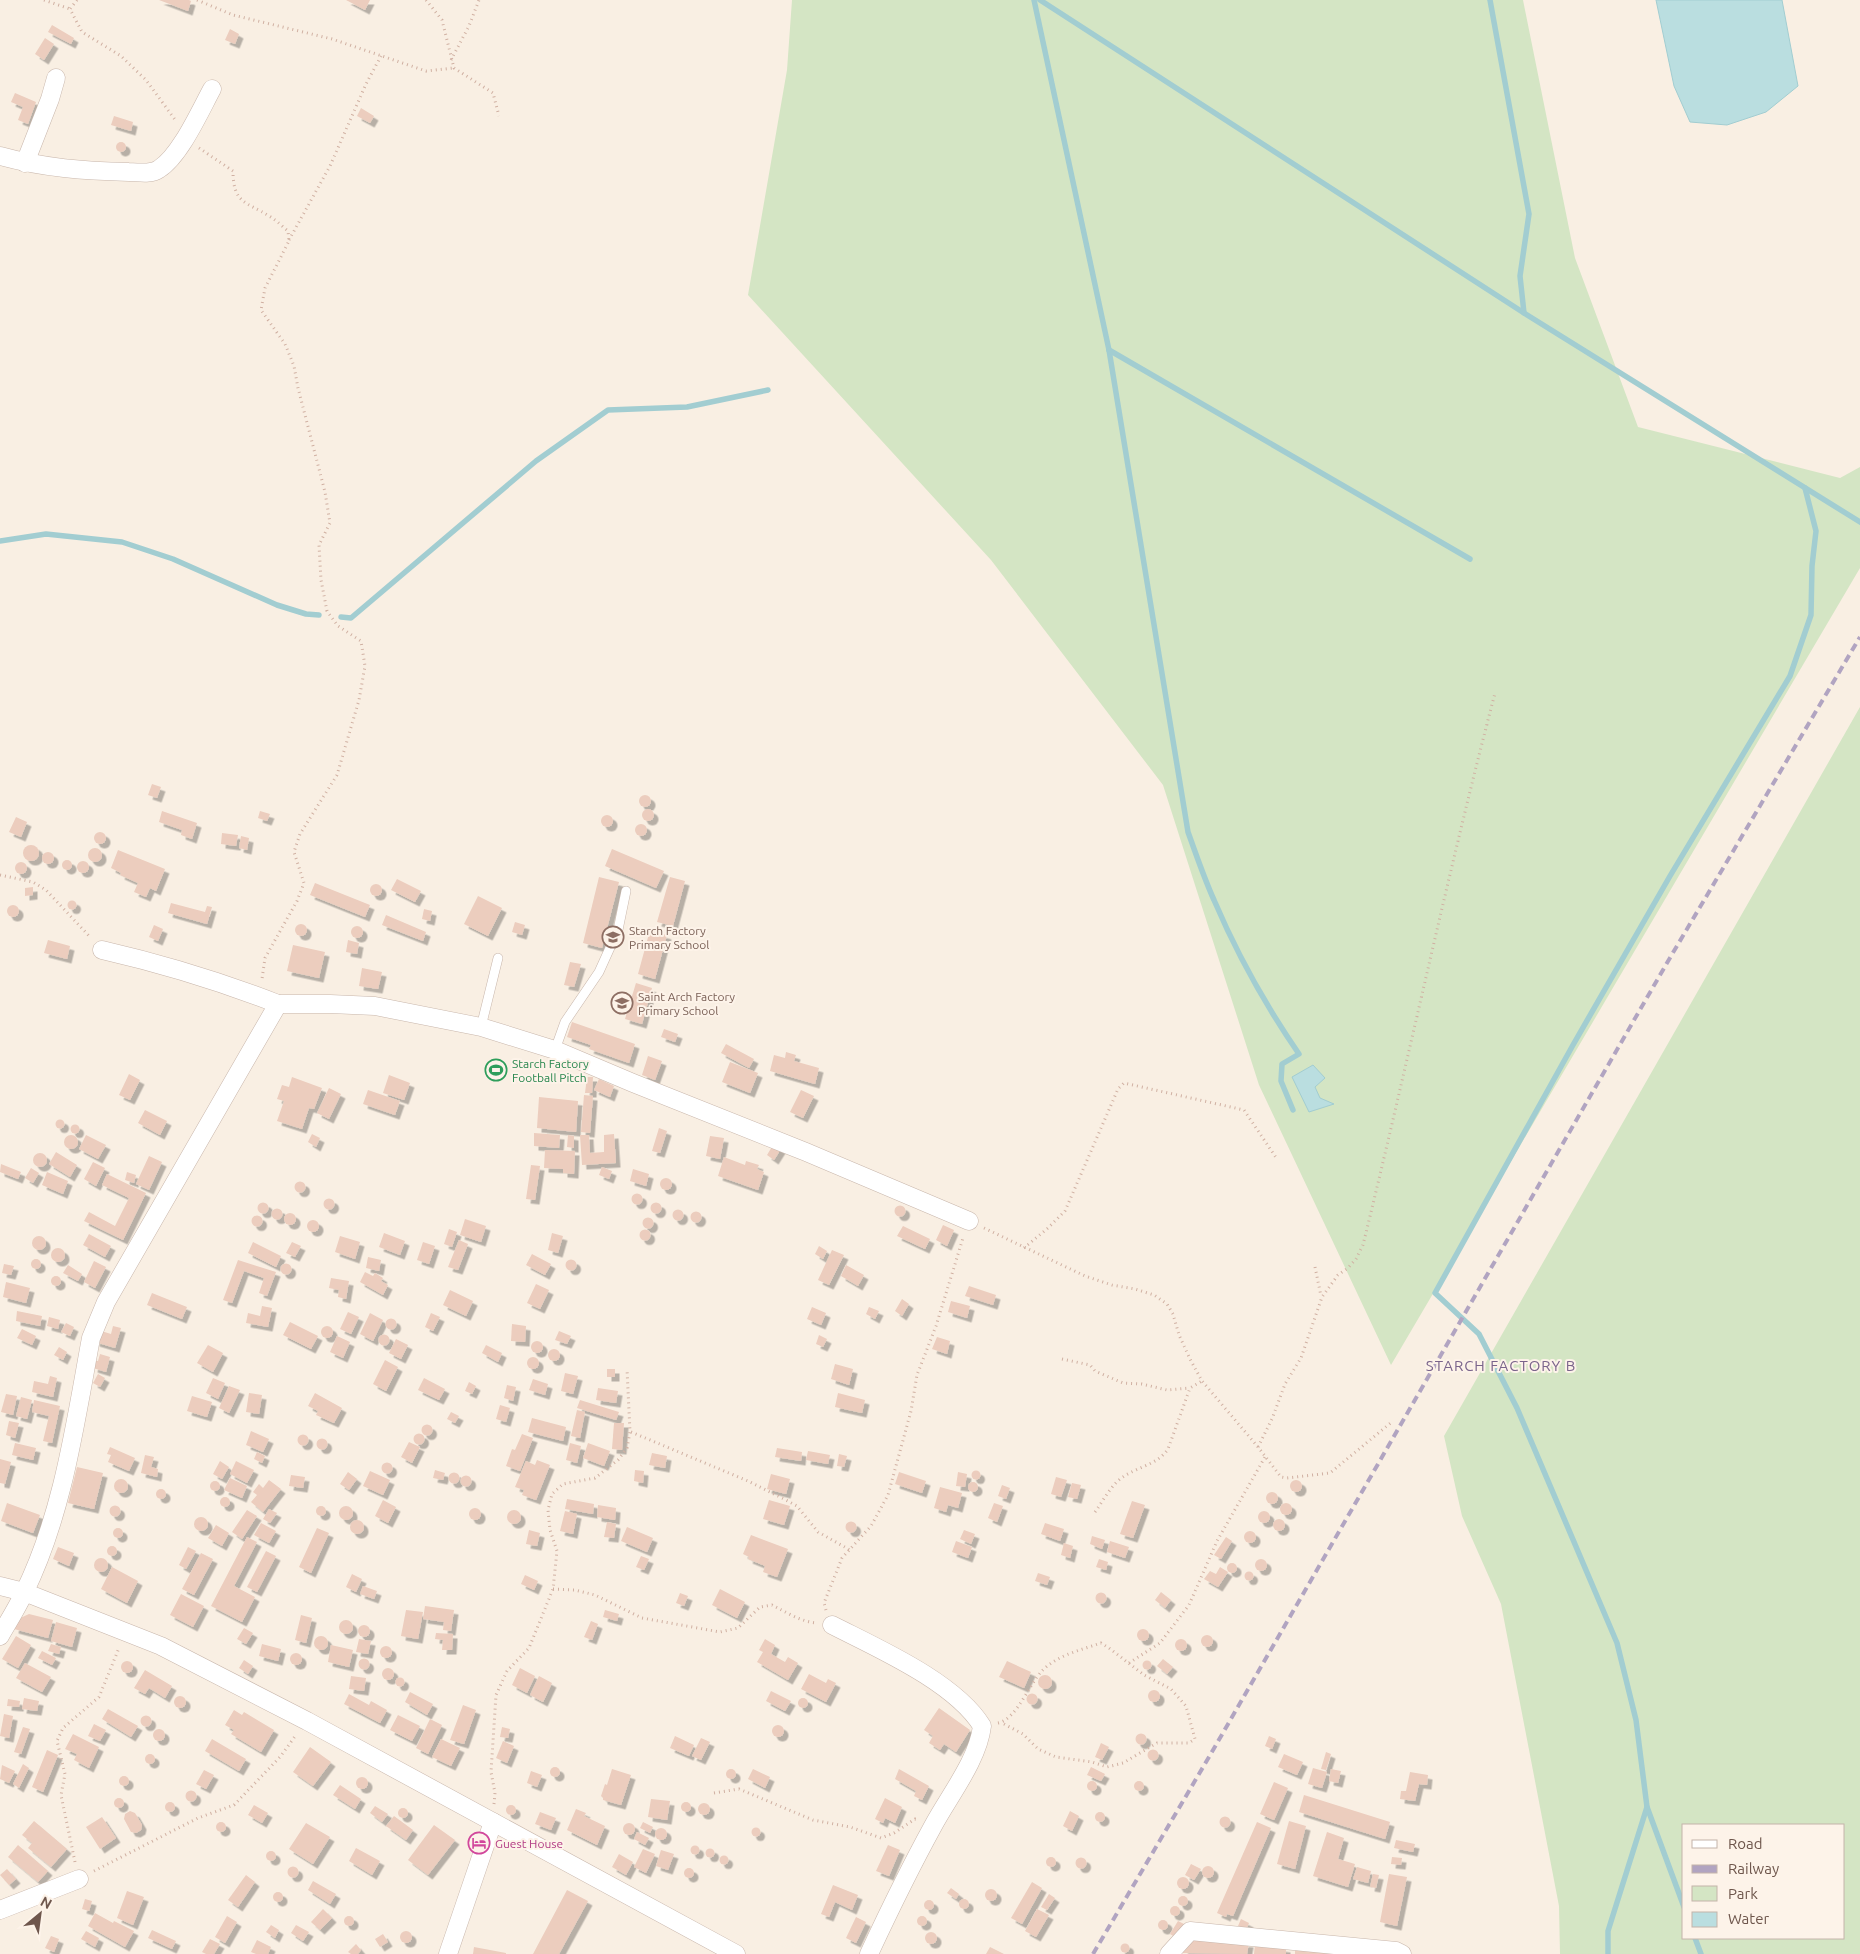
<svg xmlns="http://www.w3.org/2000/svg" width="1860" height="1954" font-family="Ubuntu,sans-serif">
	<defs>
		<filter id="shadow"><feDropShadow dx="4.5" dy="4.5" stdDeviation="0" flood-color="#0004"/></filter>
	</defs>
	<rect width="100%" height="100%" fill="#f9efe3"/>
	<!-- green -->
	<g fill="#d4e5c4" fill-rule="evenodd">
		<path d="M792,0H1523L1575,258L1638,427L1840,478L1860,467V568L1391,1365L1259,1085L1163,785L991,560L748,295L787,70Z"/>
		<path d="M1860,707V1954H1560L1559,1906L1501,1604L1462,1516L1444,1436ZM1844,1825V1938H1684V1825Z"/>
	</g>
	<!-- water -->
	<g fill="#badee0" stroke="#a2cdd1">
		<path d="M1656,0H1782L1798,86L1766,112L1727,125L1690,122L1674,86Z"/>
		<path d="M1313,1065L1325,1078L1315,1087L1320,1098L1334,1104L1309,1112L1292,1077Z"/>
	</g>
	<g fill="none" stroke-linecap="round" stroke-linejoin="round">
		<!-- stream -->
		<g stroke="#a2cdd1" stroke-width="5.5">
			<path d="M1034,0L1109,350L1188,832C1196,854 1204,878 1214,900C1237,954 1266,1006 1299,1054L1282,1064L1281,1081L1293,1110"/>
			<path d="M1040,0L1524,313"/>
			<path d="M1490,0L1529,214L1520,276L1524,313L1860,522"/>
			<path d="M1109,350L1470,559"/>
			<path d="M0,541L46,534L122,542L173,559L277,605L306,614L319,615"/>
			<path d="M341,617L351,618L536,461L608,410L687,407L768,390"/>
			<path d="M1647,1807L1684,1907"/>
			<path d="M1695,1938L1701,1954"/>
			<path d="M1608,1954V1931L1647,1807L1636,1720L1617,1643L1517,1408L1479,1334L1435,1293L1573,1045L1670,876L1790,676L1811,615L1812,566L1816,531L1805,488"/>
		</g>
	</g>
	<!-- building -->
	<g fill="#eccdbe" filter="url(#shadow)">
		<path d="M159,0H189L191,1L188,11Z"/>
		<path d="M346,0H370L365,10Z"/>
		<path d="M52,25L74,38L71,44L48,32Z"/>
		<path d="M230,29L239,34L235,44L225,40Z"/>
		<path d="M45,38L54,44L44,60L35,54Z"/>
		<path d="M15,93L36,102L28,124L18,120L23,107L11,102Z"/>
		<path d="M361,108L374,116L370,123L357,116Z"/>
		<path d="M114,116L133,122L131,131L111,125Z"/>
		<circle cx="121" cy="147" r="5"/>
		<path d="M152,784L161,787L157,798L148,795Z"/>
		<circle cx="645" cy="801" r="6"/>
		<circle cx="648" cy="815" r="6"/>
		<path d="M162,811L197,823L192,839L181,835L182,830L159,822Z"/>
		<path d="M260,811L270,814L267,821L258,818Z"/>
		<circle cx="607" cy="821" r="6"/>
		<path d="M16,817L27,822L21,837L9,832Z"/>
		<circle cx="641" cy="830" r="6"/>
		<circle cx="100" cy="838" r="6"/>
		<path d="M222,833L238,835L236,846L221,844Z"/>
		<path d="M241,836L249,838L247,850L239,848Z"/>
		<circle cx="31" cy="853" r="8"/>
		<circle cx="95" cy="855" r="7"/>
		<path d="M612,849L664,871L656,888L605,866Z"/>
		<path d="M118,850L165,869L156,891L150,888L146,897L134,892L138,883L120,875L121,873L111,868Z"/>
		<circle cx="48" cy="858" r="6"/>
		<circle cx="67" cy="865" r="5"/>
		<circle cx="83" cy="867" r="6"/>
		<circle cx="21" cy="868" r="6"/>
		<path d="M599,877L619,882L602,948L583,943Z"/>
		<path d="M670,877L685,881L673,926L657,922Z"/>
		<path d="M397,879L421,891L415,902L391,890Z"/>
		<path d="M315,883L370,905L365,917L310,895Z"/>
		<circle cx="376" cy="890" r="6"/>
		<path d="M33,887V895L25,896V888Z"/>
		<path d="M478,896L502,908L488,936L464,924Z"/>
		<circle cx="72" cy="905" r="4.5"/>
		<path d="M171,903L205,912L207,906L212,907L207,924L168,913Z"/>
		<circle cx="13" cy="911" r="6"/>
		<path d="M424,909L432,911L430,921L422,919Z"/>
		<path d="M386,915L426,932L423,941L382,925Z"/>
		<path d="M515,922L525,925L522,935L512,932Z"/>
		<circle cx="301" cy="930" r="6"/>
		<path d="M154,925L163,929L158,941L149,937Z"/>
		<circle cx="357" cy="932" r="6"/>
		<path d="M650,930L667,935L655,979L638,974Z"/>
		<path d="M48,940L70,946L67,959L44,953Z"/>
		<path d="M348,940L359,943L357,954L346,952Z"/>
		<path d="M293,945L325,952L319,978L287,971Z"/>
		<path d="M570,962L581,964L574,987L564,985Z"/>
		<path d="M362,968L382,972L378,989L359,986Z"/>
		<path d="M636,983L652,988L642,1024L625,1019Z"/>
		<path d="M572,1022L635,1044L629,1063L589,1049L591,1045L567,1037Z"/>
		<path d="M664,1029L678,1034L675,1042L661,1037Z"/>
		<path d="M726,1044L754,1059L749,1068L721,1053Z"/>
		<path d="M786,1052L796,1055L794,1061L819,1068L815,1084L770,1071L774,1055L785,1058Z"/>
		<path d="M648,1056L662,1061L655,1080L642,1075Z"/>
		<path d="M730,1062L758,1073L750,1093L722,1082Z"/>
		<path d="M129,1074L140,1080L130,1100L119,1095Z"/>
		<path d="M389,1075L410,1083L404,1100L383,1093Z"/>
		<path d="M292,1077L322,1088L314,1109L309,1108L302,1129L277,1121L284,1101L277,1099L282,1085L289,1087Z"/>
		<path d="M587,1077H593L592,1093H585Z"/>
		<path d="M599,1079L614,1086L610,1097L594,1090Z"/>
		<path d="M329,1088L341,1094L329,1119L317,1113Z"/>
		<path d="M368,1090L400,1101L395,1115L363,1104Z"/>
		<path d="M801,1090L814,1096L803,1118L790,1112Z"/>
		<path d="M584,1095L593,1096L590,1133L581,1132Z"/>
		<path d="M539,1097L578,1101L576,1132L537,1128Z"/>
		<path d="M145,1110L167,1121L160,1135L138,1123Z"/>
		<circle cx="60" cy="1124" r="4.5"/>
		<circle cx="75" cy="1129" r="4.5"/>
		<path d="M659,1128L667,1131L660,1153L652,1151Z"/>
		<path d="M534,1133L560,1135L559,1148L534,1146Z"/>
		<path d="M312,1134L320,1138L316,1147L308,1142Z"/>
		<path d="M614,1134L616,1163L582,1165L580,1135H589L590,1153L604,1152V1135Z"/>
		<path d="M86,1135L106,1145L98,1159L79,1149Z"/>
		<path d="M568,1135L574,1136V1148L567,1147Z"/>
		<circle cx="71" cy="1142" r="7"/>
		<path d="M710,1136L724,1138L720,1159L706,1156Z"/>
		<path d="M773,1145L781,1149L774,1160L767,1155Z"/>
		<path d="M545,1150L575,1151L574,1174L563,1173V1169L544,1168Z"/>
		<path d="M56,1152L77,1165L70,1177L49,1164Z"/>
		<circle cx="40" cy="1160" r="7"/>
		<path d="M149,1156L162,1162L149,1190L136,1184Z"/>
		<path d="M724,1157L745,1165L746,1161L759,1165L757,1169L764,1172L758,1190L718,1176Z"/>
		<path d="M93,1162L105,1168L96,1186L84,1179Z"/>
		<path d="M1,1164L21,1172L18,1179L0,1172Z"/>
		<path d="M531,1165L540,1166L535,1200L526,1199Z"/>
		<path d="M602,1167L612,1171L609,1179L599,1175Z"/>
		<path d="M31,1168L39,1173L33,1183L25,1178Z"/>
		<path d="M633,1169L649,1174L646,1186L630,1181Z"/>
		<path d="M47,1172L68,1181L63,1194L42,1185Z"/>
		<path d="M127,1172L136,1175L134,1183L125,1180Z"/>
		<path d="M107,1174L146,1193L123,1240L84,1221L89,1212L115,1226L129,1198L102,1185Z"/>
		<circle cx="666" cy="1184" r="6"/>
		<circle cx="300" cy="1187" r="5.5"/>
		<circle cx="637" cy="1199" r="5.5"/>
		<circle cx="329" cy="1204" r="5.5"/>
		<circle cx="263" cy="1208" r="5.5"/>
		<circle cx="656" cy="1208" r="5.5"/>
		<circle cx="900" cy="1211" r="5.5"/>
		<circle cx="277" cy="1214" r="5.5"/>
		<circle cx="678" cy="1215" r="5.5"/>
		<circle cx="696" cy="1217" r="5.5"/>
		<circle cx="290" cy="1219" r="6"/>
		<circle cx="257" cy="1221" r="5.5"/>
		<circle cx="648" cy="1223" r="5.5"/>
		<path d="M465,1219L486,1226L481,1242L460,1235Z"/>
		<circle cx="313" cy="1226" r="6"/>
		<path d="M943,1225L954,1230L947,1246L936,1240Z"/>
		<path d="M903,1226L930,1239L925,1249L897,1236Z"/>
		<path d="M449,1229L457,1232L452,1247L444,1244Z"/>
		<circle cx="645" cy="1235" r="5.5"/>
		<path d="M384,1233L405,1241L400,1255L379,1247Z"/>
		<path d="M552,1233L563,1236L558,1253L548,1250Z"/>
		<path d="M89,1234L111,1246L105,1257L83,1245Z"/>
		<circle cx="39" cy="1243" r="7"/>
		<path d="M340,1236L360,1242L355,1259L335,1252Z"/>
		<path d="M459,1240L468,1244L458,1270L448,1267Z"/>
		<path d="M253,1242L281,1256L276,1267L248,1253Z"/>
		<path d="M292,1242L301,1246L295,1257L286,1253Z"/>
		<path d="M423,1242L435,1246L429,1264L417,1260Z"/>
		<path d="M819,1246L827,1251L823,1259L815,1254Z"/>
		<circle cx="58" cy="1255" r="7"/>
		<path d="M832,1250L844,1255L829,1285L818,1280Z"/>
		<path d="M532,1254L551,1264L545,1275L526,1265Z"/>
		<path d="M368,1257L381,1260L379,1271L366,1268Z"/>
		<circle cx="36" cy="1264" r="5"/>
		<circle cx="571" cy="1265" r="5.5"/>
		<path d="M238,1260L276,1272L267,1296L259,1293L264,1278L244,1271L232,1303L223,1300Z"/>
		<path d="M94,1261L106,1267L95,1288L84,1282Z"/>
		<circle cx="286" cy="1269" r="5.5"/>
		<path d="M4,1264L14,1266L11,1275L2,1273Z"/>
		<path d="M68,1265L82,1274L78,1281L63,1273Z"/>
		<path d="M846,1265L864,1275L858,1286L841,1276Z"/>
		<path d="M365,1272L373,1276L375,1273L383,1278L381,1281L388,1285L383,1295L360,1282Z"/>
		<circle cx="56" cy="1281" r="5"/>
		<path d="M331,1278L349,1281L346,1299L338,1297L339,1290L329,1288Z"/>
		<path d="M6,1282L30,1288L26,1303L3,1297Z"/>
		<path d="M536,1284L549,1290L540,1309L527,1303Z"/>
		<path d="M969,1286L996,1295L993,1305L965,1296Z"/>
		<path d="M450,1290L473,1301L466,1316L443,1305Z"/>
		<path d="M152,1293L187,1307L182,1319L147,1305Z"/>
		<path d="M902,1299L909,1304L902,1316L895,1311Z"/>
		<path d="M951,1301L970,1306L967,1318L948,1312Z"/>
		<path d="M262,1306L272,1308L268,1327L246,1323L248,1313L260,1316Z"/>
		<path d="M812,1307L826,1313L821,1325L807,1319Z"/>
		<path d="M869,1307L879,1311L875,1319L866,1314Z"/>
		<path d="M17,1311L42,1316L40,1326L16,1321Z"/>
		<path d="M348,1312L359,1317L351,1334L340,1329Z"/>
		<path d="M370,1313L383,1320L373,1341L360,1334Z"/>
		<path d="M431,1313L440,1317L433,1331L425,1327Z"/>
		<path d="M49,1317L60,1320L58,1329L47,1326Z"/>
		<circle cx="391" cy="1324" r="5.5"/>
		<path d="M290,1322L318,1336L311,1349L283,1335Z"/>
		<path d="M66,1323L74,1327L70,1336L61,1332Z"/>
		<path d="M512,1324L526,1326L525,1342L511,1341Z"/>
		<circle cx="327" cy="1332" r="6"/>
		<path d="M113,1326L121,1328L115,1348L95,1342L98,1330L111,1334Z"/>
		<path d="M22,1329L36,1336L32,1345L17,1338Z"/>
		<path d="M559,1331L571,1336L567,1344L555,1340Z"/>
		<circle cx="384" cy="1340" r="5.5"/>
		<path d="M819,1335L827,1339L823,1347L816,1344Z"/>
		<path d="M337,1336L350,1342L343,1358L330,1352Z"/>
		<path d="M937,1337L950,1341L947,1354L932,1349Z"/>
		<path d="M396,1339L408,1345L401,1359L389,1353Z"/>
		<circle cx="537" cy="1347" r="6"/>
		<path d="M208,1345L223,1353L213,1372L197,1363Z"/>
		<path d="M486,1345L502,1353L498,1362L482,1353Z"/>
		<path d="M59,1347L67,1352L63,1360L54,1355Z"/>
		<circle cx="554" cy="1355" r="6"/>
		<path d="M100,1354L110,1357L106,1372L93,1368L95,1361H98Z"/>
		<circle cx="533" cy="1363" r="6"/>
		<path d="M385,1360L398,1367L386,1391L373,1384Z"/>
		<path d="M835,1364L853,1369L849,1385L831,1379Z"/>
		<rect x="607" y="1369" width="8" height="8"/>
		<path d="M565,1373L578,1376L573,1394L561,1391Z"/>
		<path d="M98,1374L105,1378L100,1387L93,1383Z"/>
		<path d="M50,1376L57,1378L53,1397L32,1392L34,1381L48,1384Z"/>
		<path d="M213,1378L225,1383L218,1399L206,1393Z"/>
		<path d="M424,1378L445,1389L439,1400L418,1390Z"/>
		<path d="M533,1379L548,1384L545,1395L529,1390Z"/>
		<path d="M469,1382L476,1386L472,1394L465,1391Z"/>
		<path d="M507,1385L516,1387L513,1401L504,1398Z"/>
		<path d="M229,1386L240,1390L229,1413L219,1408Z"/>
		<path d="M598,1388L618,1391L616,1403L596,1400Z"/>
		<path d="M249,1393L262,1395L259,1414L246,1412Z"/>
		<path d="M315,1393L342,1408L334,1423L316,1415L318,1411L308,1406Z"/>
		<path d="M838,1393L865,1400L862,1413L835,1407Z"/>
		<path d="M6,1394L17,1396L13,1415L1,1412Z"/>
		<path d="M192,1396L212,1402L207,1417L187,1411Z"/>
		<path d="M21,1397L32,1400L27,1419L16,1416Z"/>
		<path d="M34,1400L60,1406L52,1443L43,1441L49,1416L32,1412Z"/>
		<path d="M580,1400L619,1412L616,1420L577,1408Z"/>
		<path d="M500,1405L510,1408L506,1422L496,1419Z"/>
		<path d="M577,1410L585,1412L580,1438L571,1436Z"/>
		<path d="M451,1412L459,1416L455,1423L447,1419Z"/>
		<path d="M532,1418L566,1427L563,1441L528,1432Z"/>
		<path d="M9,1421L19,1423L15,1438L6,1435Z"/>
		<path d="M614,1423H624L622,1450L612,1449Z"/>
		<circle cx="427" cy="1430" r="5.5"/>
		<path d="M251,1431L269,1439L263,1452L246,1445Z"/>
		<circle cx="419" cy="1439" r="5.5"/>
		<path d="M522,1434L533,1438L520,1471L506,1466L512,1449L515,1450Z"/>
		<circle cx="303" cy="1440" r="5.5"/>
		<circle cx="322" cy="1444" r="5.5"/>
		<path d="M409,1442L420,1447L412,1463L401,1457Z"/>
		<path d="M15,1443L36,1448L33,1460L12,1455Z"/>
		<path d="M570,1443L581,1446L577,1463L566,1460Z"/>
		<path d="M588,1443L610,1451L604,1466L583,1458Z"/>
		<path d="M110,1447L135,1458L129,1471L108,1462L111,1455L107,1454Z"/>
		<path d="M777,1448L802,1452L801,1461L775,1457Z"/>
		<path d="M808,1451L830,1455L828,1464L806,1460Z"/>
		<path d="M257,1452L265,1456L262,1463L254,1459Z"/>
		<path d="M652,1453L667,1456L665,1468L649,1465Z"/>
		<path d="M839,1454L847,1456L844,1467L837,1466Z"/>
		<path d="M145,1455L154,1457L151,1467L158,1469L157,1477L141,1473Z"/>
		<path d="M0,1459L11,1462L5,1484L0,1483Z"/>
		<path d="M537,1460L550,1465L536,1500L522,1495L524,1490L515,1487L526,1461L535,1465Z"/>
		<path d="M220,1461L229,1467L222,1479L213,1474Z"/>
		<path d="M236,1461L254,1470L247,1483L230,1474Z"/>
		<circle cx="387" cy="1468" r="5.5"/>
		<path d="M77,1467L103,1473L94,1509L68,1503Z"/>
		<path d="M435,1470L445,1473L443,1480L433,1478Z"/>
		<path d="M635,1470L644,1471L643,1483L634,1481Z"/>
		<circle cx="976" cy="1475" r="4.5"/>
		<path d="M370,1471L390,1480L383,1495L363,1486Z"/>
		<path d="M348,1472L357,1479L349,1490L340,1484Z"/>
		<path d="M899,1472L926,1481L922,1493L895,1484Z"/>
		<path d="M958,1472L967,1474L965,1487L956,1486Z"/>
		<circle cx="454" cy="1478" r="5.5"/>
		<path d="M771,1474L790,1479L786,1494L767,1489Z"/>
		<path d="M291,1475L305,1477L303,1488L289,1486Z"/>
		<circle cx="466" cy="1481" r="5.5"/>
		<path d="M1056,1477L1067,1480L1061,1497L1051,1494Z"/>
		<path d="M230,1478L247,1486L242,1498L224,1490Z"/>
		<circle cx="121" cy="1486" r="7"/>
		<circle cx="1296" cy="1486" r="6"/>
		<path d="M269,1480L281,1489L263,1512L251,1502L257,1495L253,1492L259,1484L263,1488Z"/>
		<circle cx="215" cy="1486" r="5"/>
		<circle cx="973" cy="1487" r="5"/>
		<path d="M1072,1483L1081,1485L1077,1499L1068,1497Z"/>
		<path d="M1002,1485L1010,1488L1006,1499L998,1496Z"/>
		<path d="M940,1487L962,1493L958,1508L948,1505L946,1512L934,1508Z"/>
		<circle cx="161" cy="1494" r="5"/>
		<circle cx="1272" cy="1498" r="6"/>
		<circle cx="225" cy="1502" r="5"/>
		<path d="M567,1499L594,1504L593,1514L565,1509Z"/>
		<path d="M383,1500L396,1507L388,1523L375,1516Z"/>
		<path d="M769,1500L790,1506L784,1525L763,1519Z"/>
		<path d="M1132,1501L1145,1505L1133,1538L1120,1534Z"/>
		<circle cx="1286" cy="1509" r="6"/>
		<path d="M7,1503L40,1515L33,1533L1,1521Z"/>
		<path d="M994,1503L1003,1506L997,1522L988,1518Z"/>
		<path d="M598,1505L616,1508L615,1520L597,1517Z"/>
		<circle cx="115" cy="1511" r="5.5"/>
		<circle cx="346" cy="1513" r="7"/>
		<circle cx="321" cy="1511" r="5"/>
		<circle cx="475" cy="1514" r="6"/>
		<path d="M269,1509L277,1513L270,1523L263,1519Z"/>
		<path d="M247,1510L257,1516L242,1539L232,1532Z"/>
		<circle cx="514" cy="1517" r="7"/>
		<circle cx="1264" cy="1517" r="6"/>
		<path d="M565,1511L577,1514L573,1534L560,1531Z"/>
		<circle cx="201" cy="1524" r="7"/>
		<circle cx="1279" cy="1525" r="6"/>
		<circle cx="357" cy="1527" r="7"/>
		<circle cx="851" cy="1527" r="5.5"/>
		<path d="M607,1522L616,1524L614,1538L604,1537Z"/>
		<path d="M261,1523L276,1531L269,1543L254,1535Z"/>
		<path d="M1045,1523L1064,1529L1060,1541L1041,1534Z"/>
		<path d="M216,1525L229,1533L222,1546L208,1538Z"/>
		<path d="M627,1527L653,1538L647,1552L621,1541Z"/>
		<path d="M317,1528L329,1533L311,1573L299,1567Z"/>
		<circle cx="118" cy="1533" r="5"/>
		<path d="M529,1530L540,1533L537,1546L526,1544Z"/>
		<path d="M964,1530L975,1534L971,1544L960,1539Z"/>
		<circle cx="1250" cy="1537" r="6"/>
		<path d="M751,1535L788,1549L777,1577L763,1572L765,1566L748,1559L749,1557L743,1554Z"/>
		<path d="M1092,1536L1105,1540L1102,1549L1090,1544Z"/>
		<path d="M247,1537L257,1542L234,1586L255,1597L242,1622L211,1606Z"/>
		<path d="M1226,1537L1232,1541L1221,1559L1214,1555Z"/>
		<path d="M956,1541L972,1547L968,1558L952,1552Z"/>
		<path d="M1110,1541L1129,1547L1125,1558L1107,1552Z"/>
		<path d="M1064,1543L1073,1546L1070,1558L1061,1555Z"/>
		<circle cx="112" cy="1551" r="5"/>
		<path d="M58,1547L74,1553L69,1566L53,1559Z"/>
		<path d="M188,1547L196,1551L186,1569L179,1565Z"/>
		<path d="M266,1551L276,1556L257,1592L247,1587Z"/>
		<path d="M201,1553L213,1559L194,1595L182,1589Z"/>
		<path d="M641,1556L649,1559L644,1570L636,1567Z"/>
		<circle cx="101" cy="1565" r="7"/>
		<circle cx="1261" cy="1565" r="6"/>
		<path d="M1099,1559L1108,1562L1106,1570L1096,1567Z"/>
		<circle cx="1232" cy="1568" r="5"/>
		<path d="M112,1567L138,1581L127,1603L101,1589Z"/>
		<path d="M1220,1567L1228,1572L1218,1587L1204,1579L1210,1571L1216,1574Z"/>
		<circle cx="1249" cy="1576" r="4.5"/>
		<path d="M1038,1573L1050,1577L1047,1585L1035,1581Z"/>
		<path d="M352,1574L362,1579L356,1592L346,1587Z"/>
		<path d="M525,1575L538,1581L534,1590L521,1584Z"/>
		<path d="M363,1586L377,1591L374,1599L360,1594Z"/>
		<path d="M720,1589L745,1602L737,1618L712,1605Z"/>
		<path d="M1161,1592L1171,1600L1165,1608L1155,1600Z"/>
		<circle cx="1101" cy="1598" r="5.5"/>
		<path d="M680,1593L688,1596L684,1606L676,1603Z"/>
		<path d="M181,1594L204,1606L193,1627L170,1615Z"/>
		<path d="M425,1606L454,1610L451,1631L443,1630L444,1622L423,1619Z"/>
		<path d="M406,1610L423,1612L418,1639L401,1636Z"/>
		<path d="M605,1610L619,1614L617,1621L603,1617Z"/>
		<path d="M29,1614L53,1620L48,1638L14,1629L16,1620Z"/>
		<path d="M301,1615L312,1618L306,1643L295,1640Z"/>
		<circle cx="346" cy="1627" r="7"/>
		<path d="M591,1621L598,1624L592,1640L584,1637Z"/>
		<path d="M56,1622L77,1628L72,1647L51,1641Z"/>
		<circle cx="364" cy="1631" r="6"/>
		<path d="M244,1628L253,1633L246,1644L237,1639Z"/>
		<circle cx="1143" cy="1635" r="6"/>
		<path d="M436,1633L453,1634L452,1650H442L443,1640L435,1639Z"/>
		<circle cx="1207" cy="1641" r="6"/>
		<path d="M16,1636L31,1645L18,1668L2,1659Z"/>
		<circle cx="321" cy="1643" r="7"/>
		<circle cx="1181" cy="1645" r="6"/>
		<path d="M359,1639L371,1641L368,1654L356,1652Z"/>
		<path d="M765,1639L775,1645L771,1654L785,1662L788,1657L798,1663L788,1680L757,1662L763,1652L759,1650Z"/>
		<path d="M51,1644L61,1647L59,1654L48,1651Z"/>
		<path d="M262,1644L281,1649L278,1661L259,1656Z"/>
		<path d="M331,1645L353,1650L349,1667L328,1662Z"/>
		<circle cx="386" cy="1652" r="6"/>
		<path d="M42,1651L56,1658L52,1665L38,1658Z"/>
		<circle cx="296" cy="1659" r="6"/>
		<circle cx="364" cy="1664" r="5.5"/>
		<path d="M1163,1659L1173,1667L1167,1674L1157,1666Z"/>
		<path d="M244,1660L253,1666L248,1674L239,1668Z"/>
		<circle cx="1147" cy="1665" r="4.5"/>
		<circle cx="127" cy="1667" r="6"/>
		<path d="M1007,1661L1031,1672L1024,1688L999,1677Z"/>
		<path d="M25,1663L51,1677L42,1692L16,1678Z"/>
		<path d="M520,1668L535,1676L527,1693L512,1685Z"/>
		<circle cx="388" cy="1674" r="6"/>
		<path d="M145,1670L172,1686L165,1698L149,1688L145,1694L134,1688Z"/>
		<path d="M809,1674L826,1683L828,1679L836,1683L826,1702L801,1689Z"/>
		<circle cx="1045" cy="1682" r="7"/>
		<path d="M351,1676L366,1678L364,1691L349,1689Z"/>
		<path d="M539,1676L552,1683L543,1702L530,1695Z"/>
		<circle cx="400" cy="1682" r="4.5"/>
		<circle cx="1154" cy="1696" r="6"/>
		<path d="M771,1691L791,1701L785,1711L766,1701Z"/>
		<path d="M410,1692L433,1704L427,1715L405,1702Z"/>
		<circle cx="1032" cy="1699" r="5.5"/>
		<path d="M349,1694L369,1705L371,1701L387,1710L380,1723L344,1704Z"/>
		<circle cx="180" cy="1702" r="6"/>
		<path d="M24,1698L39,1701L37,1711L22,1709Z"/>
		<circle cx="803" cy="1703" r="5"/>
		<path d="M8,1699L20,1701L19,1707L7,1706Z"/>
		<path d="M463,1705L476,1710L464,1744L450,1740Z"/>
		<path d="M939,1708L970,1730L956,1752L944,1744L940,1750L929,1743L933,1736L924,1730Z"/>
		<path d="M108,1709L138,1726L131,1737L102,1719Z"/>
		<path d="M234,1710L242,1715L244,1712L274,1730L261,1752L231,1734L234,1730L225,1725Z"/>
		<path d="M4,1714L13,1716L9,1738L0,1736Z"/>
		<path d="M398,1715L420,1726L412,1741L390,1730Z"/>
		<circle cx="146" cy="1721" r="5.5"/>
		<path d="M430,1719L442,1725L428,1754L416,1748Z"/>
		<path d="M94,1724L106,1730L100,1741L88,1736Z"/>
		<circle cx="778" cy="1731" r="6"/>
		<path d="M23,1727L30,1729L21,1754L14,1752Z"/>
		<path d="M502,1727L510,1729L508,1738L500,1737Z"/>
		<circle cx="159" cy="1735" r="6"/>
		<circle cx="1141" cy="1739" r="5.5"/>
		<path d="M73,1734L99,1747L89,1768L74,1760L77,1754L65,1749Z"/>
		<path d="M675,1736L694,1745L689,1756L670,1748Z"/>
		<path d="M1269,1736L1276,1739L1272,1749L1265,1746Z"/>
		<path d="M701,1738L710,1742L701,1760L692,1756Z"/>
		<path d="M212,1739L246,1759L239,1771L205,1751Z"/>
		<path d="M441,1739L460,1748L451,1766L432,1757Z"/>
		<path d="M503,1741L514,1746L507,1763L496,1758Z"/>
		<path d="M1101,1743L1109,1747L1102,1760L1095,1757Z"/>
		<path d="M310,1747L331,1762L313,1786L293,1772Z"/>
		<circle cx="1153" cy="1755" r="5.5"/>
		<path d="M47,1750L58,1755L43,1792L32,1787Z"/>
		<path d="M1326,1752L1331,1754L1326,1770L1321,1769Z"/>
		<circle cx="150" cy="1759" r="5"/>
		<path d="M1284,1754L1303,1762L1297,1775L1278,1767Z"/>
		<path d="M23,1764L29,1768L19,1788L13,1784Z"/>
		<path d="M2,1765L15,1771L9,1783L0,1779Z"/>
		<path d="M1091,1767L1105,1774L1101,1781L1087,1775Z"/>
		<circle cx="555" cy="1772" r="5"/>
		<path d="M1313,1768L1327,1772L1322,1788L1308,1784Z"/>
		<path d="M612,1769L631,1775L621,1805L603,1800V1798L601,1796L605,1784L607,1785Z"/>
		<path d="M753,1769L770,1777L765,1788L748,1779Z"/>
		<path d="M899,1769L929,1786L922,1800L914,1796L916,1791L895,1779Z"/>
		<path d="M1331,1769L1341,1771L1338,1783L1329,1781Z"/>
		<circle cx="731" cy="1774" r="5"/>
		<path d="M204,1770L214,1775L206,1789L196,1784Z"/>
		<path d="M531,1771L542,1775L537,1787L527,1783Z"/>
		<path d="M1410,1772L1428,1775L1427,1785L1419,1784L1415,1801L1400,1799L1401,1791H1406Z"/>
		<circle cx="124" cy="1781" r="5"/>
		<circle cx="362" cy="1783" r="6"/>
		<circle cx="1139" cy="1786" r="5"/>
		<circle cx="1092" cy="1786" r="5"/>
		<path d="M1274,1782L1288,1788L1274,1820L1260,1814Z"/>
		<path d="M340,1785L361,1799L355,1809L333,1795Z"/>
		<circle cx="191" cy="1796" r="5.5"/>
		<path d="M1304,1795L1390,1822L1385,1839L1299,1812Z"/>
		<circle cx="119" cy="1803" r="5"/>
		<path d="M885,1798L902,1807L895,1823L885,1818L883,1823L875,1819Z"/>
		<path d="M651,1799L670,1801L667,1820L648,1817Z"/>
		<circle cx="170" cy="1807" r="5"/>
		<circle cx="686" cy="1807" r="5"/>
		<circle cx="704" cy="1809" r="6"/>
		<path d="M254,1805L268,1813L262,1823L248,1815Z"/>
		<circle cx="511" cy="1810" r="5"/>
		<path d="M375,1806L388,1814L382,1822L370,1813Z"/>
		<circle cx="403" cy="1813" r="5"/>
		<path d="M576,1809L586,1813L584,1816L605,1826L597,1845L567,1830Z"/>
		<path d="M130,1811L135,1813L142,1825L141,1830L136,1833L131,1832L124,1819L125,1814Z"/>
		<path d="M1070,1811L1079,1816L1072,1831L1063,1826Z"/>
		<path d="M540,1812L556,1818L551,1830L535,1824Z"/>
		<circle cx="1100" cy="1817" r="5"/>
		<path d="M394,1816L413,1830L406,1840L386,1826Z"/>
		<circle cx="1225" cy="1822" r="5.5"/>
		<path d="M102,1817L116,1838L100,1849L86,1827Z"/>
		<path d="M34,1821L67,1849L51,1867L28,1848L32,1843L22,1835Z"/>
		<path d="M1289,1821L1306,1826L1295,1869L1277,1864Z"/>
		<circle cx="221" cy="1827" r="5"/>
		<path d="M643,1822L653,1827L650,1833L640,1828Z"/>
		<path d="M1257,1822L1271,1828L1233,1916L1227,1914L1226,1917L1217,1913Z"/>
		<circle cx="629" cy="1829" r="6"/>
		<path d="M306,1823L330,1837L313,1864L289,1849Z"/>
		<path d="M434,1825L455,1840L428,1875L408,1860Z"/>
		<circle cx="756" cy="1832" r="4.5"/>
		<circle cx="661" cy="1834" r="6"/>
		<path d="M637,1832L649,1838L645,1845L634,1839Z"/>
		<path d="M1327,1832L1344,1838L1338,1859L1355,1864L1348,1887L1313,1876Z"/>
		<path d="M1396,1840L1415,1844L1413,1852L1394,1848Z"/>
		<path d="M18,1845L48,1871L38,1882L8,1857Z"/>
		<path d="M888,1845L900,1850L889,1876L876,1871Z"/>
		<circle cx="695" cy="1850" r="4.5"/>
		<path d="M356,1848L380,1861L372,1875L349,1861Z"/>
		<circle cx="710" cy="1853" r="4.5"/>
		<path d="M643,1849L655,1854L646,1873L634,1867Z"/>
		<path d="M661,1850L674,1854L668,1870L656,1866Z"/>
		<circle cx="271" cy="1856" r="5"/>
		<path d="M619,1854L633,1862L626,1875L612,1867Z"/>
		<circle cx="724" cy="1860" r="4.5"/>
		<path d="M1392,1857L1402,1858L1401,1865L1391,1864Z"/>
		<circle cx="1051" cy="1862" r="5"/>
		<circle cx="1081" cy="1863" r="5.5"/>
		<path d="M1191,1864L1201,1869L1194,1880L1185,1875Z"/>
		<circle cx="1208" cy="1872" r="6"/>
		<circle cx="293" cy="1872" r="5.5"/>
		<path d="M1357,1867L1371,1871L1368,1883L1353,1879Z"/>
		<circle cx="689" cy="1873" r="5"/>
		<path d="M7,1869L16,1879L9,1885L0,1875Z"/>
		<path d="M1373,1874L1379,1875L1376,1888L1370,1887Z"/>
		<path d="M1389,1874L1407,1877L1397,1926L1380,1922Z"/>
		<path d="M246,1875L255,1882L238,1907L228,1900Z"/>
		<circle cx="1183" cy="1883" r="6"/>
		<path d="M313,1881L336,1894L330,1904L308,1890Z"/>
		<path d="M1032,1882L1042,1888L1022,1924L1011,1918Z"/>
		<path d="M833,1885L858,1895L852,1910L835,1902L829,1917L821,1914Z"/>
		<path d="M951,1888L959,1894L956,1899L947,1893Z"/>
		<circle cx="991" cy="1895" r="6"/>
		<path d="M567,1890L588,1901L559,1954H533Z"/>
		<path d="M127,1891L144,1897L133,1925L117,1918Z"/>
		<circle cx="278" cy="1897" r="5"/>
		<path d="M1049,1894L1055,1898L1047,1910L1041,1907Z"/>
		<circle cx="1183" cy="1901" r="5"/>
		<circle cx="964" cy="1904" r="5"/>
		<path d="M85,1899L92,1901L89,1911L82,1909Z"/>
		<circle cx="929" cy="1905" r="5"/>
		<circle cx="1175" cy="1911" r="5"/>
		<path d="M323,1909L332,1918L320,1930L311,1922Z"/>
		<path d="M1037,1909L1049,1915L1036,1937L1025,1931Z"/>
		<path d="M95,1913L113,1923L114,1921L134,1931L125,1947L88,1926Z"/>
		<circle cx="349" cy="1921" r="5"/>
		<circle cx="922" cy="1921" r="5"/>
		<path d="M227,1916L237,1922L225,1943L215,1937Z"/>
		<path d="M856,1917L866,1922L856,1943L846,1938Z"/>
		<path d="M1241,1919L1249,1923L1246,1930L1238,1926Z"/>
		<circle cx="1163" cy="1925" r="5"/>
		<path d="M1178,1921L1186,1925L1178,1939L1170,1934Z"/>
		<path d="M271,1925L279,1930L275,1938L266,1932Z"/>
		<path d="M296,1925L309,1932L303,1941L291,1933Z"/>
		<path d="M152,1930L176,1941L172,1949L148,1938Z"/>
		<path d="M86,1931L99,1938L95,1947L81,1939Z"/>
		<circle cx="406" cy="1937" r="6"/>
		<circle cx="931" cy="1938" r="6"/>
		<path d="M383,1934L388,1942L380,1947L375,1939Z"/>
		<path d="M51,1936L59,1939L54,1952L45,1948Z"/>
		<path d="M1192,1938L1249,1943L1247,1954L1183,1953L1184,1944Z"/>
		<path d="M210,1939L220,1944L214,1954H206L202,1952Z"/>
		<path d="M257,1940L271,1947L268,1954H256L251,1952Z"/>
		<circle cx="1125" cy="1948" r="4.5"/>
		<path d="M356,1944L361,1950L358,1954H351L348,1952Z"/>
		<path d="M1255,1944L1286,1948V1954H1254Z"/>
		<path d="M474,1947L506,1953V1954H473Z"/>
		<path d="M990,1947L1004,1954H986Z"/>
		<path d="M1295,1947L1326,1949V1954H1295Z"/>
	</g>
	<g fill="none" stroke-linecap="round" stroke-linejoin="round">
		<!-- lane casing -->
		<g stroke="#c8b6ab" stroke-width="10">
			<g id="lane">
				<path d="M481,1027L498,958"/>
				<path d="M555,1050L565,1022L599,972L618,930L626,891"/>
			</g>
		</g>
		<!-- street casing -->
		<g stroke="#c8b6ab" stroke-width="19">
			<g id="street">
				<path d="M0,156C43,168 85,171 129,172C139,172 150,175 159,169C180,156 200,111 212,89"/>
				<path d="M25,163L50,99L56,78"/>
				<path d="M102,950C163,964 219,981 278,1004"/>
				<path d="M0,1586L24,1592L161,1646L307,1721L736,1954"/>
				<path d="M832,1625C877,1648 955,1682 982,1726C978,1760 949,1796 933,1826C910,1868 889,1911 869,1954"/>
				<path d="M0,1636C8,1622 17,1608 24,1593C63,1514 75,1424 91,1338L106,1302L278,1004H330L375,1006L481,1027L555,1050L633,1083L806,1152L969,1221"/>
				<path d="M0,1910L79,1879"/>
				<path d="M448,1954L493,1822"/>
				<path d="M1169,1954L1190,1931L1396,1951L1402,1954"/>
			</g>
		</g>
		<!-- path -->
		<g stroke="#d0b0a2" stroke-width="3" stroke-dasharray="1 4" stroke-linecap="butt">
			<path d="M44,0L70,9"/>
			<path d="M77,0L70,9L82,32L121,56L146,80L176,121"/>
			<path d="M197,0L233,15L332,39L426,71L454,68"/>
			<path d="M426,0L442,20L454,68L493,93L499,116"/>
			<path d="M451,60L469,26L479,0"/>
			<path d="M199,148L233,171C233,204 247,202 269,216C276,220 282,226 288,231L289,241L265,288L261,310L285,344L294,366L298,388L325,492L330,523L319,545L321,580L327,611L338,626L361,641L365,666L359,700L337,775L300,834L294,852L304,883L297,901L265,958L262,979"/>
			<path d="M289,240L330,166L366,84L381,56"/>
			<path d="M0,875L33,882L46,890L91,938"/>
			<path d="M984,1228L1085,1276L1112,1285L1135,1289L1154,1295L1167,1304L1173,1314L1179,1335L1190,1359L1202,1381L1258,1447L1281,1477L1287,1478L1330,1473L1393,1421"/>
			<path d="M1024,1248L1048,1228L1065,1211L1118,1089L1124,1083L1244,1110L1277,1159"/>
			<path d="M1315,1267L1321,1296"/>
			<path d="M1062,1359L1090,1365L1095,1371L1123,1383L1142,1384L1167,1390L1190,1388"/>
			<path d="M631,1432L748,1481L784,1499L797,1506L818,1532L850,1550"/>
			<path d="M1258,1447L1272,1419L1285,1384L1301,1358L1322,1297L1338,1275L1348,1268L1356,1259L1363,1245C1408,1062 1447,876 1495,693"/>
			<path d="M1095,1512C1103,1501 1109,1489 1119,1480C1134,1467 1157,1466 1168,1449L1190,1388L1202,1381"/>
			<path d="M553,1589L575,1590L595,1595L642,1618L720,1632L738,1628L760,1607L772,1605C786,1612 801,1622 817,1623"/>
			<path d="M826,1610L824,1603L842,1558L871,1526L888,1495L911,1411L917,1375L936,1326L963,1238"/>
			<path d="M1129,1663L1160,1643L1189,1605L1217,1541L1265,1457"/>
			<path d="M998,1723C1017,1719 1029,1684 1042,1671C1057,1655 1081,1650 1101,1643L1109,1648L1144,1675L1171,1689L1186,1706L1195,1739L1189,1743H1157L1123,1763L1107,1767L1092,1762L1056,1757L1038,1749L1023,1734L1002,1723"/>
			<path d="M714,1793L739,1789L813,1820L850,1827L881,1838L894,1833L915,1819L919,1820"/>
			<path d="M494,1804L495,1793L491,1772L496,1695L507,1671L529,1648L553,1589L557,1551L550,1530L548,1510L552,1494L563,1484L595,1478L618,1460L627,1448L630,1432L627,1369"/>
			<path d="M75,1862L61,1795L65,1774L57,1741L63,1728L99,1697L119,1648"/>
			<path d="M94,1871L198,1818L234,1805L280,1757L296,1735"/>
		</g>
		<!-- lane -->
		<use href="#lane" stroke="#fff" stroke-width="9"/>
		<!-- street -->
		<use href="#street" stroke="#fff" stroke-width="18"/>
		<!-- rail -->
		<path stroke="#b1a4c1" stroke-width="4" stroke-dasharray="8 5" stroke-linecap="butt" d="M1093,1954L1209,1757L1671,956L1860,637"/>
	</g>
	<!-- icons -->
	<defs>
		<g id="school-ring" transform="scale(1.125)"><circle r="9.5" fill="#fdf3e9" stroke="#8d6e63" stroke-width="1.5"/><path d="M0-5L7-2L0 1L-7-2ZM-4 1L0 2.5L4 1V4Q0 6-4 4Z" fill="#8d6e63"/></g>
		<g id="stadium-ring" transform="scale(1.125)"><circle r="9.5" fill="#fdf3e9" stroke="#2e9e5b" stroke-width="1.5"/><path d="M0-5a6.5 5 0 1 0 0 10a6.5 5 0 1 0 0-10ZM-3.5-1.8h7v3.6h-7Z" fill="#2e9e5b"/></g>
		<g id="hotel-ring" transform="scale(1.125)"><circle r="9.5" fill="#fdf3e9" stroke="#d1479c" stroke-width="1.5"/><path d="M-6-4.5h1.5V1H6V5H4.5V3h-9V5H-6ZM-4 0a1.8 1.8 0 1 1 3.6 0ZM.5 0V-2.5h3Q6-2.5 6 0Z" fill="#d1479c"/></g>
	</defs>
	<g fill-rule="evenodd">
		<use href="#school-ring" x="613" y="937"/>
		<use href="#school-ring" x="622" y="1003"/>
		<use href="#stadium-ring" x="496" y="1070"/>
		<use href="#hotel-ring" x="479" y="1843"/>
	</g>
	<g text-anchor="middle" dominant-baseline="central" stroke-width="4" stroke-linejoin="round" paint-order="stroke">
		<!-- education labels -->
		<g font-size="12" fill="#785e54" stroke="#fdf3e9" text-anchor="start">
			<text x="629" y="930">Starch Factory<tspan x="629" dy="14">Primary School</tspan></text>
			<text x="638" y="996">Saint Arch Factory<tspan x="638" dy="14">Primary School</tspan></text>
		</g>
		<!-- leisure labels -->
		<g font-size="12" fill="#27864d" stroke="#fdf3e9" text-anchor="start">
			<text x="512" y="1063">Starch Factory<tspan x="512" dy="14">Football Pitch</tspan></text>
		</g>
		<!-- hotel labels -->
		<g font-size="12" fill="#b23c85" stroke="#fdf3e9" text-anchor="start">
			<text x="495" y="1843">Guest House</text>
		</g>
		<!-- quarter labels -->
		<g font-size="15" letter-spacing="1" fill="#7a648b" stroke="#fdf3e9">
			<text x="1501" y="1365">STARCH FACTORY B</text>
		</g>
	</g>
	<!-- legend -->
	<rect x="1682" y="1824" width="162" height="115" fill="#fdf3e9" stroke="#c4b4aa"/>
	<rect x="1692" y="1840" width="25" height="8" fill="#ffffff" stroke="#c4b4aa"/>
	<text x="1728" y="1849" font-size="15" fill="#6e564c">Road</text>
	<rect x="1692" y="1865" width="25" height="8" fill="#b1a4c1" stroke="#c4b4aa"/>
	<text x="1728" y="1874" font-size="15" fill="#6e564c">Railway</text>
	<rect x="1692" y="1886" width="25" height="15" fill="#d4e5c4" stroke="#c4b4aa"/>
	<text x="1728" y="1899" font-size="15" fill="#6e564c">Park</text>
	<rect x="1692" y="1912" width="25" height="15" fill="#badee0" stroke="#c4b4aa"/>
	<text x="1728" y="1924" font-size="15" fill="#6e564c">Water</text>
	<!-- north arrow -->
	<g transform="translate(40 1914) rotate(29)" stroke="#fdf3e9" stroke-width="4" paint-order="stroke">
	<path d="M0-4L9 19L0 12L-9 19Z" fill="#6e564c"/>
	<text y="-8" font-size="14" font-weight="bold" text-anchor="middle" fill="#6e564c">N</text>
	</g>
</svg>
